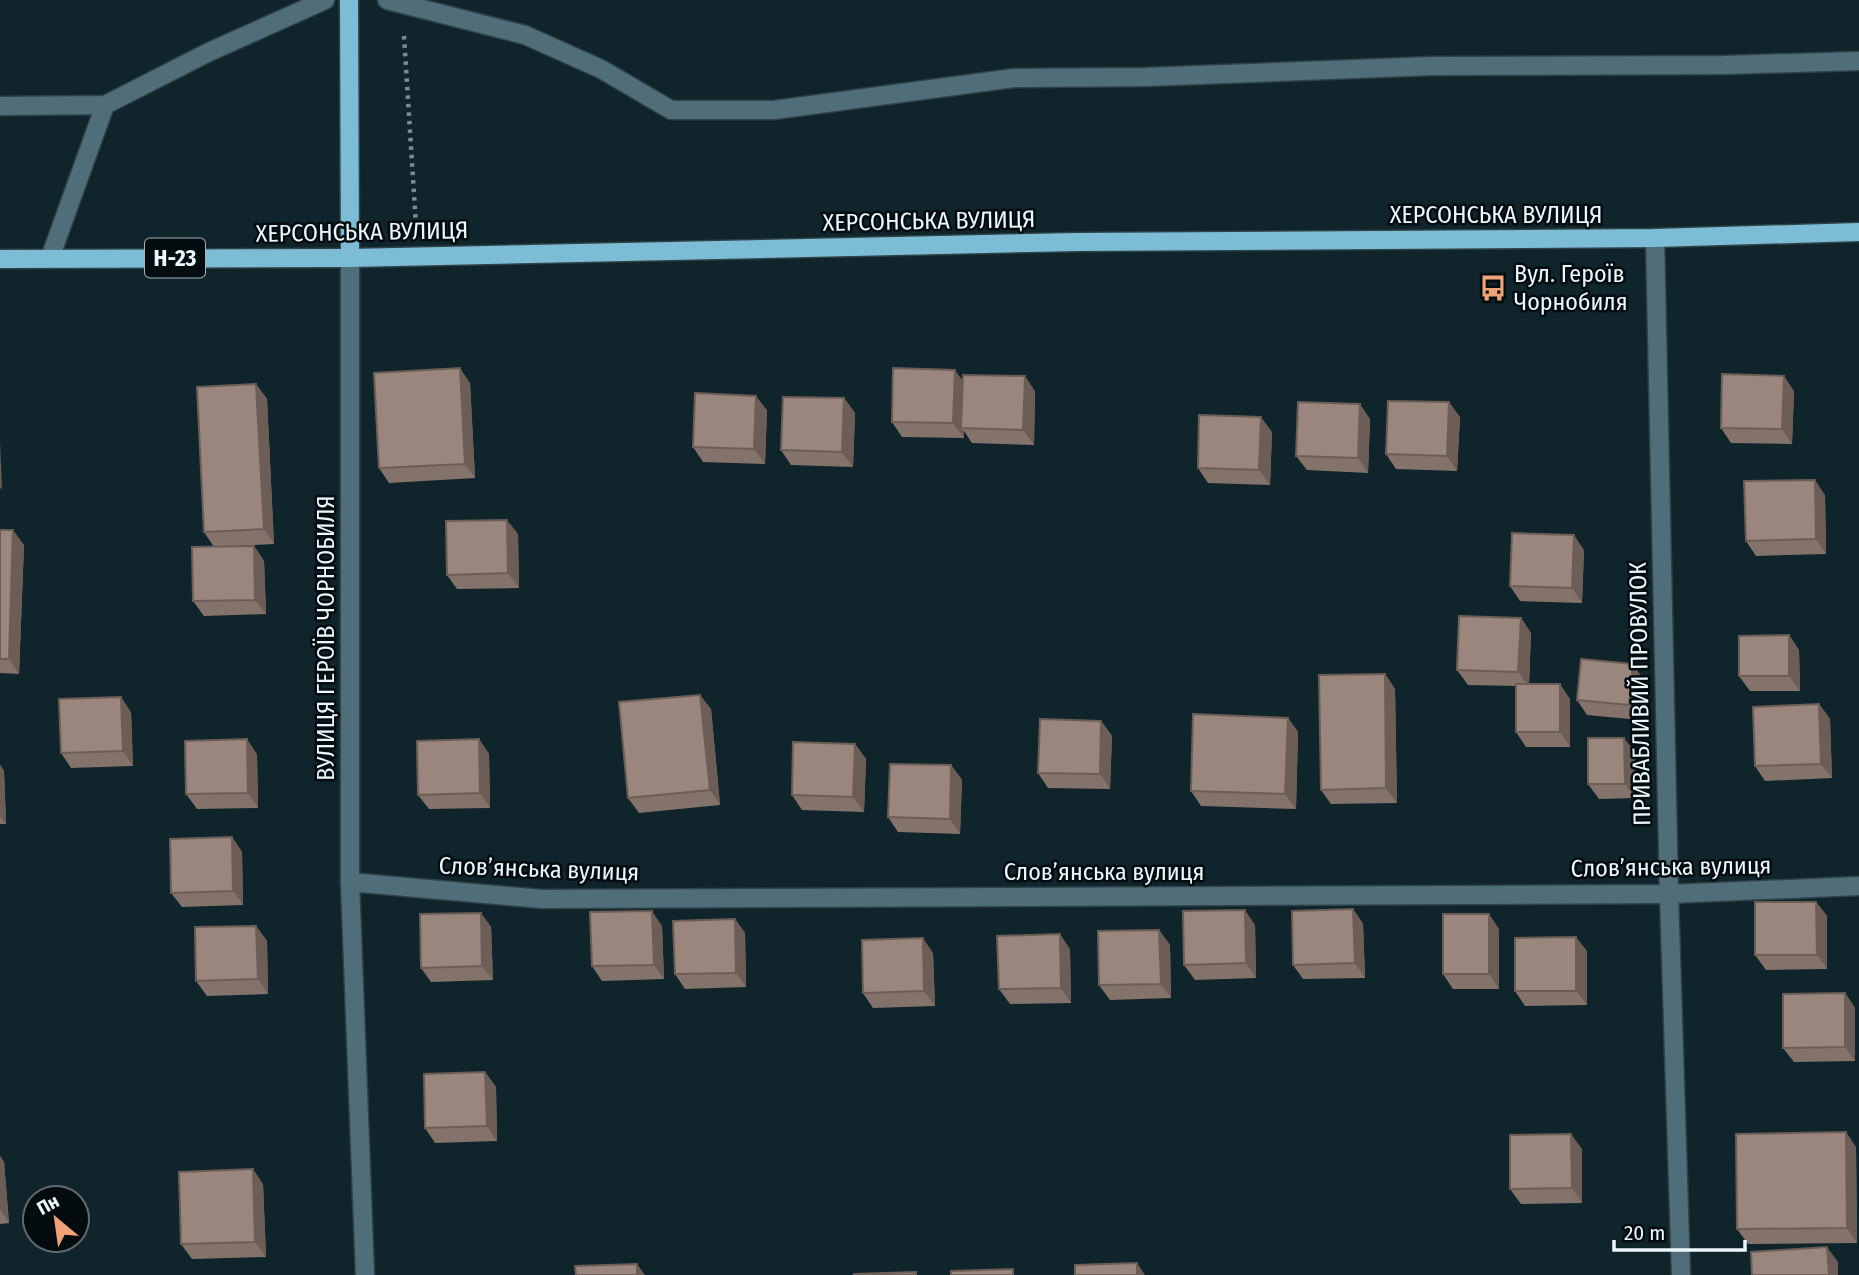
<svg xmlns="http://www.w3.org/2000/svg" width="1859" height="1275" font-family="'Fira Sans Condensed',sans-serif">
	<rect width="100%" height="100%" fill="#10242b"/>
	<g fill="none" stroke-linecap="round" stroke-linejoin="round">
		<!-- minor casing -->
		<g stroke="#2f4248" stroke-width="21">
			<g id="minor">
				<path d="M387,0L525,35L601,69L671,110H774L1014,78L1145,77L1433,66L1724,65L1859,61"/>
				<path d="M0,106L105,105L209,52L325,0"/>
				<path d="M1655,238L1669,894L1681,1275"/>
				<path d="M50,258L105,105"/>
				<path d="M350,258V882L365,1275"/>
				<path d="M350,882L542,899L1669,894L1859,886"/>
			</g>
		</g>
		<!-- major casing -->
		<g stroke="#2f4248" stroke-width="21">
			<g id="major">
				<path d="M349,0L350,258"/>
				<path d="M0,259L350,258L1078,242L1655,238L1859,232"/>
			</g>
		</g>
		<!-- path -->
		<path stroke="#7c8c92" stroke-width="4.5" stroke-dasharray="3.5 5" stroke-linecap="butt" d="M404,36L416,226"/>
		<!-- minor -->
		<use href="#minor" stroke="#506e7a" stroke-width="18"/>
		<!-- major -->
		<use href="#major" stroke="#7cbdd5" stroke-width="18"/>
	</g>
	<!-- wall -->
	<g fill="#84736b">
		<path d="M963,381L1035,391L1034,445L972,443L964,431V438L902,437L892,422Z"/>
		<path d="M470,383L475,478L389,483L379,468Z"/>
		<path d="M256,384L267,399L274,544L214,547L204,532Z"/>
		<path d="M1794,391L1792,444L1731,443L1721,428Z"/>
		<path d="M844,398L855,413L853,467L791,465L781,450Z"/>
		<path d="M767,410L765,464L703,462L693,447Z"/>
		<path d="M1460,417L1457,471L1396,469L1386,454Z"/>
		<path d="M1370,419L1368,473L1307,470L1296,456Z"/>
		<path d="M1272,432L1270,485L1208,483L1198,468Z"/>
		<path d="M1825,495L1826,554L1756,556L1746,541Z"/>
		<path d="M0,530L24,545L19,674L0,673Z"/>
		<path d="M518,534L519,588L457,589L447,575Z"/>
		<path d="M254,546L264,561L266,614L204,616L193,601Z"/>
		<path d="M1584,550L1582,603L1520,601L1510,586Z"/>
		<path d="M1521,618L1531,633L1529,684L1570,699V747H1526L1516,732V686L1468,685L1457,670Z"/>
		<path d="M1789,635L1799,650L1800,691H1750L1739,676Z"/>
		<path d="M1385,674L1395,689L1397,803L1331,804L1321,790Z"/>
		<path d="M1643,679L1640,720L1587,715L1577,700Z"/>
		<path d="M1819,704L1830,719L1832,778L1765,781L1755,766Z"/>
		<path d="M711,709L720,805L639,813L628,798Z"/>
		<path d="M131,712L133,766L71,768L61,753Z"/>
		<path d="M1288,718L1298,732L1296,809L1201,806L1191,791Z"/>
		<path d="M1101,721L1112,736L1110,789L1048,788L1038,773Z"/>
		<path d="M479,739L489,754L490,808L429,809L418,795Z"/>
		<path d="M855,744L866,759L864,812L802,810L792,795Z"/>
		<path d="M1635,752V798L1599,799L1588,784Z"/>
		<path d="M257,754L258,808L197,809L186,794Z"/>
		<path d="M0,765L4,771L6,824H0Z"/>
		<path d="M951,765L962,780L960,834L898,832L888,817Z"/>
		<path d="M232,837L242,852L243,905L182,907L171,893Z"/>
		<path d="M1816,902L1827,916V969L1766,970L1755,955Z"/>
		<path d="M1353,909L1363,924L1365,978L1303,979L1293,965Z"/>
		<path d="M481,913L491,927L493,980L431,982L421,968Z"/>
		<path d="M735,919L745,933L746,987L685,989L675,974Z"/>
		<path d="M1255,925L1256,978L1195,980L1184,965Z"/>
		<path d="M256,926L267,941L268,994L207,996L196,981Z"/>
		<path d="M662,926L664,979L602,981L592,966Z"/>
		<path d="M1499,929V989H1453L1443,974Z"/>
		<path d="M1159,930L1170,945L1171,998L1110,1000L1099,985Z"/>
		<path d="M1070,949L1071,1003L1010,1004L999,989Z"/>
		<path d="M1587,951V1005L1525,1006L1515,991Z"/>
		<path d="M933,953L935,1006L873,1008L863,993Z"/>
		<path d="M1845,993L1855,1008V1061L1794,1062L1783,1048Z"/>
		<path d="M485,1072L496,1087L497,1141L435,1143L425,1128Z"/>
		<path d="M1856,1147L1857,1243L1748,1244L1737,1229Z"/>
		<path d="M1582,1149V1203L1521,1204L1510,1189Z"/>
		<path d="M0,1156L4,1162L9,1223L0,1224Z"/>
		<path d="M263,1184L266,1257L192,1259L181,1244Z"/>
	</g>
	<!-- shaded-wall -->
	<g fill="#6c5e57">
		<path d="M460,368L470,383L475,478L465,464Z"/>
		<path d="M955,370L966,385L961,428L964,431V438L953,423Z"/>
		<path d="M1025,376L1035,391L1034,445L1023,430Z"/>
		<path d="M1784,376L1794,391L1792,444L1782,429Z"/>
		<path d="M256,384L267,399L274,544L264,529Z"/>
		<path d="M756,396L767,410L765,464L754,449Z"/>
		<path d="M844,398L855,413L853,467L842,452Z"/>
		<path d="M1449,402L1460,417L1457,471L1447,456Z"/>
		<path d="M1360,404L1370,419L1368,473L1358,458Z"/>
		<path d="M1261,417L1272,432L1270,485L1259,470Z"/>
		<path d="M0,441L2,490L0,487Z"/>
		<path d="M1815,480L1825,495L1826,554L1816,539Z"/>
		<path d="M507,520L518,534L519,588L508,573Z"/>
		<path d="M13,530L24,545L19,674L9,659Z"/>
		<path d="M1574,535L1584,550L1582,603L1572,588Z"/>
		<path d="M254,546L264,561L266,614L255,600Z"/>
		<path d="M1521,618L1531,633L1529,687L1518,672Z"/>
		<path d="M1789,635L1799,650L1800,691L1789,676Z"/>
		<path d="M1633,664L1643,679L1640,720L1629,705Z"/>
		<path d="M1385,674L1395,689L1397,803L1386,788Z"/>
		<path d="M1560,684L1570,699V747L1560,732Z"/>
		<path d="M700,695L711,709L720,805L710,790Z"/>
		<path d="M121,697L131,712L133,766L123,751Z"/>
		<path d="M1819,704L1830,719L1832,778L1821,764Z"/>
		<path d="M1288,718L1298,732L1296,809L1285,794Z"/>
		<path d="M1101,721L1112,736L1110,789L1100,774Z"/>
		<path d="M1624,738L1635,752V798L1625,784Z"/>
		<path d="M247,739L257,754L258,808L248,793Z"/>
		<path d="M479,739L489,754L490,808L480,793Z"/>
		<path d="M855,744L866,759L864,812L853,797Z"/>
		<path d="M0,765L4,771L6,824L0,816Z"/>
		<path d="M951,765L962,780L960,834L950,819Z"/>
		<path d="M232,837L242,852L243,905L233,891Z"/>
		<path d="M1816,902L1827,916V969L1817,955Z"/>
		<path d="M1353,909L1363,924L1365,978L1355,963Z"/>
		<path d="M1245,910L1255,925L1256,978L1246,963Z"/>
		<path d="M652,911L662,926L664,979L654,965Z"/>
		<path d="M481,913L491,927L493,980L482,966Z"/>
		<path d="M1489,914L1499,929V989L1489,974Z"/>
		<path d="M735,919L745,933L746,987L736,973Z"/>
		<path d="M256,926L267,941L268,994L258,979Z"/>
		<path d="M1159,930L1170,945L1171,998L1161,984Z"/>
		<path d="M1060,934L1070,949L1071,1003L1061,988Z"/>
		<path d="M1576,937L1587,951V1005L1576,991Z"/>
		<path d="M923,938L933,953L935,1006L924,991Z"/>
		<path d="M1845,993L1855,1008V1061L1845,1047Z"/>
		<path d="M485,1072L496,1087L497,1141L487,1126Z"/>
		<path d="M1846,1132L1856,1147L1857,1243L1847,1228Z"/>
		<path d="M1571,1134L1582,1149V1203L1572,1188Z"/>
		<path d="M0,1156L4,1162L9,1223L0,1210Z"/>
		<path d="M253,1169L263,1184L266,1257L255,1242Z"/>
		<path d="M1827,1247L1838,1262V1275H1829Z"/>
		<path d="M1137,1263L1145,1275H1137Z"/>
		<path d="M637,1264L645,1275H637Z"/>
	</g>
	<!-- building -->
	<g fill="#9a867c" stroke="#6c5e57" stroke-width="2">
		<path d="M460,368L465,464L379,468L374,373Z"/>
		<path d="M893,368L955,370L953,423L892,422Z"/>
		<path d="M1722,374L1784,376L1782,429L1721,428Z"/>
		<path d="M963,375L1025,376L1023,430L961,428Z"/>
		<path d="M256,384L264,529L204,532L197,387Z"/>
		<path d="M695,393L756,396L754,449L693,447Z"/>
		<path d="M783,397L844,398L842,452L781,450Z"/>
		<path d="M1388,401L1449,402L1447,456L1386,454Z"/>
		<path d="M1298,402L1360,404L1358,458L1296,456Z"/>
		<path d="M1199,415L1261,417L1259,470L1198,468Z"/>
		<path d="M1815,480L1816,539L1746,541L1744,481Z"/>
		<path d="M507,520L508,573L447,575L446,521Z"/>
		<path d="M0,530H13L9,659H0Z"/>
		<path d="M1512,533L1574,535L1572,588L1510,586Z"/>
		<path d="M254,546L255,600L193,601L192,547Z"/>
		<path d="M1459,616L1521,618L1518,672L1457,670Z"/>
		<path d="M1789,635V676H1739V636Z"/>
		<path d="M1581,659L1633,664L1629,705L1577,700Z"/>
		<path d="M1385,674L1386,788L1321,790L1319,675Z"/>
		<rect x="1516" y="684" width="44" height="48"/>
		<path d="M700,695L710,790L628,798L619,702Z"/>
		<path d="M121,697L123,751L61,753L59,699Z"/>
		<path d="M1819,704L1821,764L1755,766L1753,707Z"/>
		<path d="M1193,714L1288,718L1285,794L1191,791Z"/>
		<path d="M1040,719L1101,721L1100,774L1038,773Z"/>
		<path d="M1588,738H1624L1625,784H1588Z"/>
		<path d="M247,739L248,793L186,794L185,741Z"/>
		<path d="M479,739L480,793L418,795L417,741Z"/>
		<path d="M793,742L855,744L853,797L792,795Z"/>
		<path d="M890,764L951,765L950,819L888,817Z"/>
		<path d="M232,837L233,891L171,893L170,839Z"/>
		<path d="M1755,902H1816L1817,955H1755Z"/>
		<path d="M1353,909L1355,963L1293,965L1292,911Z"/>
		<path d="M1245,910L1246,963L1184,965L1183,911Z"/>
		<path d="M652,911L654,965L592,966L590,912Z"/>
		<path d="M481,913L482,966L421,968L420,914Z"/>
		<rect x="1443" y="914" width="46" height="60"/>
		<path d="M735,919L736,973L675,974L673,921Z"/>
		<path d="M256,926L258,979L196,981L195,927Z"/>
		<path d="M1159,930L1161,984L1099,985L1098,931Z"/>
		<path d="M1060,934L1061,988L999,989L997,936Z"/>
		<path d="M1576,937V991H1515V938Z"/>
		<path d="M923,938L924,991L863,993L862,940Z"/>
		<path d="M1845,993V1047L1783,1048V994Z"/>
		<path d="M485,1072L487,1126L425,1128L424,1074Z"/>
		<path d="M1846,1132L1847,1228L1737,1229L1736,1134Z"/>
		<path d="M1571,1134L1572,1188L1510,1189V1135Z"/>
		<path d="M253,1169L255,1242L181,1244L179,1172Z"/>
		<path d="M1827,1247L1829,1275H1752L1751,1252Z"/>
		<path d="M1137,1263V1275H1075V1265Z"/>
		<path d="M637,1264V1275H576L575,1266Z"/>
		<path d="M1013,1269V1275H951V1271Z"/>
		<path d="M916,1272V1275H854V1274Z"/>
	</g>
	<!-- icons -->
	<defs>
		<g id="bus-bare" transform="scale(2.1)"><path d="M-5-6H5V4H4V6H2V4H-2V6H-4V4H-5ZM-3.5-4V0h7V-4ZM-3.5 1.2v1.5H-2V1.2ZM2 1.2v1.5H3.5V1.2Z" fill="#f0a279" stroke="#050c0f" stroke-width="2.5" paint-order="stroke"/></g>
	</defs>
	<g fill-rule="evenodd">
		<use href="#bus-bare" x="1493" y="288"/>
	</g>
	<g text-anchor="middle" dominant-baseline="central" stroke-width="5" stroke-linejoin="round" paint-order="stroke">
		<!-- shield labels -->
		<rect fill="#050c0f" stroke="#a6b0b5" stroke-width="2" x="145" y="238.5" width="60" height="39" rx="5"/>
		<g font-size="23" font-weight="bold" fill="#ebf7fc">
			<text x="175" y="258">Н-23</text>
		</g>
		<!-- street labels -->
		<g font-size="24" fill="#ebf7fc" stroke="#050c0f">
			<text x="1496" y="215">ХЕРСОНСЬКА ВУЛИЦЯ</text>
			<text transform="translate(929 221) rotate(-1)">ХЕРСОНСЬКА ВУЛИЦЯ</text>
			<text transform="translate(362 232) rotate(-1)">ХЕРСОНСЬКА ВУЛИЦЯ</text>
			<text transform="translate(326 638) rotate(-90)">ВУЛИЦЯ ГЕРОЇВ ЧОРНОБИЛЯ</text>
			<text transform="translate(1640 694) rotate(-91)">ПРИВАБЛИВИЙ ПРОВУЛОК</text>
			<text transform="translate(1671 867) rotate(-1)">Словʼянська вулиця</text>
			<text transform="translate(539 869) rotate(2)">Словʼянська вулиця</text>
			<text x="1104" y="872">Словʼянська вулиця</text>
		</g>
		<!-- poi labels -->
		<g font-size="24" fill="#ebf7fc" stroke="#050c0f" text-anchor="start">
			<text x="1514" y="274">Вул. Героїв<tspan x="1514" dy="28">Чорнобиля</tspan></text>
		</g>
	</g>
	<!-- north arrow -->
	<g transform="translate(56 1219) rotate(331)"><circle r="33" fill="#050c0f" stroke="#616a6e" stroke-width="2"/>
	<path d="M0-5L12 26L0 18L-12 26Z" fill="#f0a279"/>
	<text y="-10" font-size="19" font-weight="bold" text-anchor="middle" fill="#ebf7fc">Пн</text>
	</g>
	<!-- scale -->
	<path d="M1614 1240v10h131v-10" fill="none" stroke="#ebf7fc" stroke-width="3.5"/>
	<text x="1624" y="1240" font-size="21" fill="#ebf7fc" stroke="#050c0f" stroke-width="5" paint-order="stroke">20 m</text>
</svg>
